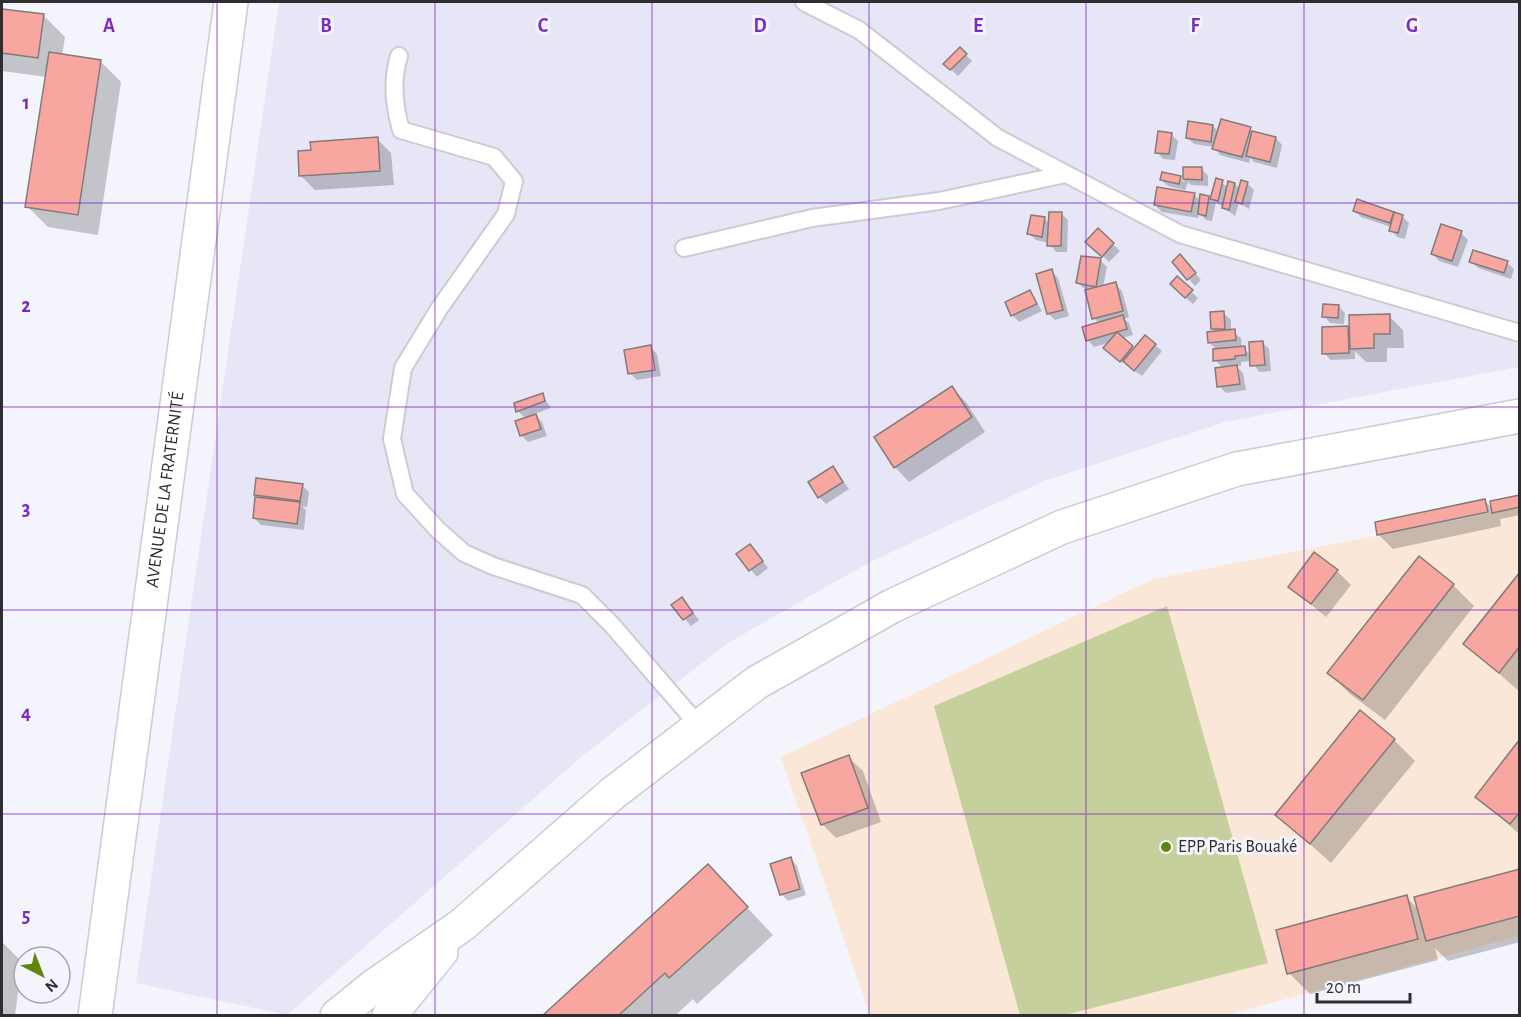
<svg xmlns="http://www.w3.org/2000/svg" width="1521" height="1017" font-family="'Alegreya Sans',sans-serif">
	<rect width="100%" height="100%" fill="#f4f4fd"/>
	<!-- built -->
	<path fill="#e7e6f7" d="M279,2H1519V367L1225,422L1044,481L870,562L728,643L581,757L287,1015L136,983Z"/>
	<!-- education -->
	<path fill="#fae7d7" d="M1519,508V936L1227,1015H870L781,757L1153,579Z"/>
	<!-- green -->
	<path fill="#c5d09d" d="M1167,606L1268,963L1065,1015H1020L934,706Z"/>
	<!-- shadow -->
	<g fill="#0003">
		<path d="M2,10L44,16L65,37L62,56L100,61L121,82L98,235L48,227L27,206L47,77L2,71Z"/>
		<path d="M960,49L972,61L958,76L945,64Z"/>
		<path d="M1213,126L1219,132L1250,129L1254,133L1276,138L1282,145L1277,168L1254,162L1250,158L1249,163L1220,155L1214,147L1194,144L1187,137Z"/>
		<path d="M1171,134L1178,141L1175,160L1163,159L1157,152Z"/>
		<path d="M377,139L391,153L394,185L315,190L301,176Z"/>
		<path d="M1185,169H1202L1208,176V186L1191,185L1188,182L1185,190L1168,186L1161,180L1180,178L1184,182Z"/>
		<path d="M1217,180L1228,187L1235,184L1240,189L1247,183L1254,190L1249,209L1239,203L1235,216L1216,202L1212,221L1206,220L1199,213L1198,218L1162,212L1155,205L1194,195L1201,201L1209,197L1212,200Z"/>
		<path d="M1358,201L1402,216L1409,223L1405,239L1397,237L1391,230V227L1361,217L1354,210Z"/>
		<path d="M1062,214L1068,220L1067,252H1056L1049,243L1036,240L1029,234L1032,217L1045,219L1050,224Z"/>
		<path d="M1442,226L1461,233L1468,240L1458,267L1439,261L1433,254Z"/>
		<path d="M1098,230L1120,251L1109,262L1088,242Z"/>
		<path d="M1100,260L1107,267L1103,287L1115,284L1122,291L1129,317L1124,319L1129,323L1133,335L1122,338L1134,350L1155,345L1162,351L1142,376L1112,355L1111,342L1094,347L1088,340L1099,323L1094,318L1086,290L1078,283Z"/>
		<path d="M1471,261L1507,263L1514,269L1511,279L1478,268Z"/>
		<path d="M1174,262L1187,263L1201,280L1195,286Z"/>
		<path d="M1051,271L1058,278L1069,316L1055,320L1048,313Z"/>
		<path d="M1177,278L1198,298L1193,304L1178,291Z"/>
		<path d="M1030,292L1042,311L1019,322L1012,315Z"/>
		<path d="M1338,306L1345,313L1344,324L1330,323L1324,316Z"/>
		<path d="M1224,313L1231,320V331L1241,338L1242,348L1251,355L1262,342L1269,349L1271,371L1259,372L1252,361L1241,362V366H1236L1243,373L1246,390L1226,393L1219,386L1223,368L1215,360L1217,350L1210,343L1216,333L1212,329Z"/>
		<path d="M1389,316L1403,330L1404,348H1387V362H1366L1355,351V359L1331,360L1324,353L1347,328L1351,331Z"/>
		<path d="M650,347L657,354L661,376L637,380L630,373Z"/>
		<path d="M952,388L966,402L985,432L909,482L895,467L876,438Z"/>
		<path d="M542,395L551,408L534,414L542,422L547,436L528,442L521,435L526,419L518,411Z"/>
		<path d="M833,468L849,489L826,504L819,497Z"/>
		<path d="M302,485L309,492L307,507L302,506L306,510L304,530L261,525L254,518L259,499L255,495Z"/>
		<path d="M1520,497V515L1500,519L1501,526L1393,549L1379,535L1485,501L1493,509Z"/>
		<path d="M757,553L768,568L757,577L738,554Z"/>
		<path d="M1337,571L1351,585L1326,617L1290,587Z"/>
		<path d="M1520,575V692L1465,644Z"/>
		<path d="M1453,585L1474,606L1385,720L1350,694L1329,673Z"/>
		<path d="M673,605L688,606L699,620L691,626Z"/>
		<path d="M1394,740L1415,761L1331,863L1277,815Z"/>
		<path d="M1520,742V835L1477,796Z"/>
		<path d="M848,757L863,771L881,822L836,838L822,824Z"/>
		<path d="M791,859L797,866L806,895L788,901L781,894Z"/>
		<path d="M708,866L773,935L697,1004L693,999L675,1016H544Z"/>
		<path d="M1520,870V942L1448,961L1435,948L1438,960L1310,994L1289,973L1406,897L1419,910Z"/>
		<path d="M2,942L22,962L15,1016H2Z"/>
	</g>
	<!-- building -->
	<g fill="#f8a7a0" stroke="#847a79" stroke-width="1.5">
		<path d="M2,9L44,14L38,58L2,53Z"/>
		<path d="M960,47L967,54L950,70L943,64Z"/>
		<path d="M49,52L101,60L78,215L25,207Z"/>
		<path d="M1221,119L1251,127L1242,157L1212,149Z"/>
		<path d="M1188,121L1213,125L1211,142L1186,138Z"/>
		<path d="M1158,131L1172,133L1169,154L1155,153Z"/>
		<path d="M1252,131L1276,137L1270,162L1246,156Z"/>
		<path d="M378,137L380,171L299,176L298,151L311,150L310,142Z"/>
		<path d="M1183,167H1202V180L1183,179Z"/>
		<path d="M1162,172L1181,176L1179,184L1160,180Z"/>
		<path d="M1216,178L1223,180L1218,201L1210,199Z"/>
		<path d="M1241,180L1248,182L1242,204L1235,202Z"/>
		<path d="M1228,181L1235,183L1229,210L1222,208Z"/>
		<path d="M1157,187L1195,193L1191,212L1154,205Z"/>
		<path d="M1200,194L1209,196L1206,216L1198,214Z"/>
		<path d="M1357,199L1394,212L1390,223L1353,211Z"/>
		<path d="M1049,212H1062L1061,246H1047Z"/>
		<path d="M1394,212L1403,215L1398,233L1389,231Z"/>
		<path d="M1031,215L1045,217L1042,237L1027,234Z"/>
		<path d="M1441,224L1462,231L1452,261L1431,254Z"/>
		<path d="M1098,228L1114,243L1102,257L1085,242Z"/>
		<path d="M1473,250L1508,261L1504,273L1469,262Z"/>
		<path d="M1180,254L1196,273L1187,280L1172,262Z"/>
		<path d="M1081,256L1101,258L1096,287L1076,283Z"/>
		<path d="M1052,269L1063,310L1047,314L1036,274Z"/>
		<path d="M1177,276L1193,290L1185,298L1170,284Z"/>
		<path d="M1116,282L1123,311L1092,319L1085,290Z"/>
		<path d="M1030,290L1037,304L1011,316L1005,302Z"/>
		<path d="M1323,304L1339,305L1338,318L1322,317Z"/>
		<path d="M1224,311L1225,329H1211L1210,312Z"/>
		<path d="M1390,314V334H1374V348L1350,349L1349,315Z"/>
		<path d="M1123,315L1127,329L1086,341L1082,327Z"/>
		<path d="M1348,326L1349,353L1322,354V327Z"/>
		<path d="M1235,329L1236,340L1208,343L1207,332Z"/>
		<path d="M1117,332L1133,346L1120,362L1103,348Z"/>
		<path d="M1145,335L1156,344L1134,371L1123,361Z"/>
		<path d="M1263,341L1265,365L1250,366L1249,342Z"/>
		<path d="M651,345L655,370L628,374L624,350Z"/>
		<path d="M1245,346L1246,355L1235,356V359L1213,361V349Z"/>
		<path d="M1237,365L1240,384L1217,387L1215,368Z"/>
		<path d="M952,386L972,417L894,468L874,437Z"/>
		<path d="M543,393L545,401L516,412L514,403Z"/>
		<path d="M536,414L541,429L520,436L515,421Z"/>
		<path d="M833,466L843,482L818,498L808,482Z"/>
		<path d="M256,478L303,484L300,501L254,495Z"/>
		<path d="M1520,495V507L1492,513L1490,501Z"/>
		<path d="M255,497L300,502L297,524L253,518Z"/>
		<path d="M1485,499L1488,512L1377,535L1375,522Z"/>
		<path d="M750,544L763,561L749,571L736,554Z"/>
		<path d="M1314,552L1338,570L1311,604L1288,587Z"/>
		<path d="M1419,556L1454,584L1363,700L1327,673Z"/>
		<path d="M1520,572V646L1499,673L1463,644Z"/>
		<path d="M682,597L693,613L683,620L671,605Z"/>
		<path d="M1360,710L1395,739L1310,844L1275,815Z"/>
		<path d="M1520,739V812L1510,824L1475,797Z"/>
		<path d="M849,755L868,808L821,825L801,773Z"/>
		<path d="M791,857L800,889L780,895L770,864Z"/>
		<path d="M708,864L748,907L669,978L665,973L618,1016H542Z"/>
		<path d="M1520,869V916L1426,941L1414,897Z"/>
		<path d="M1407,895L1418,939L1287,974L1276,930Z"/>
	</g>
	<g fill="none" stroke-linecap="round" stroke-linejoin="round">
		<!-- service casing -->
		<g stroke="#cbcbd4" stroke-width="20">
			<g id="service">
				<path d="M804,2L859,30L998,138L1180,234L1520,333"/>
				<path d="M399,56C392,79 394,106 401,130L494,157L514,181L506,214L439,309L403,368L392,439L405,494L438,530L464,553L493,566L582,595L612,625L700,727"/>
				<path d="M684,248L812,218L939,201L1066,174"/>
			</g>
		</g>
		<!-- tertiary casing -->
		<g stroke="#cbcbd4" stroke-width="36">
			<g id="tertiary">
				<path d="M337,1016L374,986L462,925L612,794L756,683L892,606L1062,527L1237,469L1520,416"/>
				<path d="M389,1016L441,952"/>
			</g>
		</g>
		<!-- secondary casing -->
		<g stroke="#cbcbd4" stroke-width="36">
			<g id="secondary">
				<path id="s1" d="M95,1016L231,2"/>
			</g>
		</g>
		<!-- service -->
		<use href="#service" stroke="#fff" stroke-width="16"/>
		<!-- tertiary -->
		<use href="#tertiary" stroke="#fff" stroke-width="33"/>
		<!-- secondary -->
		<use href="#secondary" stroke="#fff" stroke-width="33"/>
	</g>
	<!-- grid -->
	<path fill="none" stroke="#7b2cbf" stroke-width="1.5" stroke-opacity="0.55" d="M217,2V1016M435,2V1016M652,2V1016M869,2V1016M1086,2V1016M1304,2V1016M2,203H1520M2,407H1520M2,610H1520M2,814H1520"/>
	<!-- markers -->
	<circle fill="#5e850c" stroke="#f4f4fd" stroke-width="2" cx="1166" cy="847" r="6"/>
	<g text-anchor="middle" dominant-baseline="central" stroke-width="6" stroke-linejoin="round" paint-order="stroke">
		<!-- street labels -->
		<g font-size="18" fill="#2e2e31" stroke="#f4f4fd">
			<text stroke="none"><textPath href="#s1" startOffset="531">AVENUE DE LA FRATERNITÉ</textPath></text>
		</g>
		<!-- poi labels -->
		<g font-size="18" fill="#2e2e31" stroke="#f4f4fd" text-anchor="start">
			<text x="1178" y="847">EPP Paris Bouaké</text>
		</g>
	</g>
	<g font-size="20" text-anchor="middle" font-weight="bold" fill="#7b2cbf" stroke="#f4f4fd" stroke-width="6" stroke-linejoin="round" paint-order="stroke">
		<text x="109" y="32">A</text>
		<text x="326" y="32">B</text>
		<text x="543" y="32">C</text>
		<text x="760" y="32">D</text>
		<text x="978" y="32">E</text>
		<text x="1195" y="32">F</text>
		<text x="1412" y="32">G</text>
		<text x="26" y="109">1</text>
		<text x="26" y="312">2</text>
		<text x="26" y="515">3</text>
		<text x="26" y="719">4</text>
		<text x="26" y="922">5</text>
	</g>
	<!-- border -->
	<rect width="1521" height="1017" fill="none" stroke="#2e2e31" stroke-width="6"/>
	<!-- north arrow -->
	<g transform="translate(42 975) rotate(138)"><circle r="28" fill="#f4f4fd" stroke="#a5a5ab" stroke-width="1.5"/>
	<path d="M0-4.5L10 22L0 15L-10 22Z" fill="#5e850c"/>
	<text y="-9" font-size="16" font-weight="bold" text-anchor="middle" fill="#2e2e31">N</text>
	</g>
	<!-- scale -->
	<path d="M1317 993v9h93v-9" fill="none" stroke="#2e2e31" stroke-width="3"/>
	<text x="1326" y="993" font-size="18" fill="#2e2e31" stroke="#f4f4fd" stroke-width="4.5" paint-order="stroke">20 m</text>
</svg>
